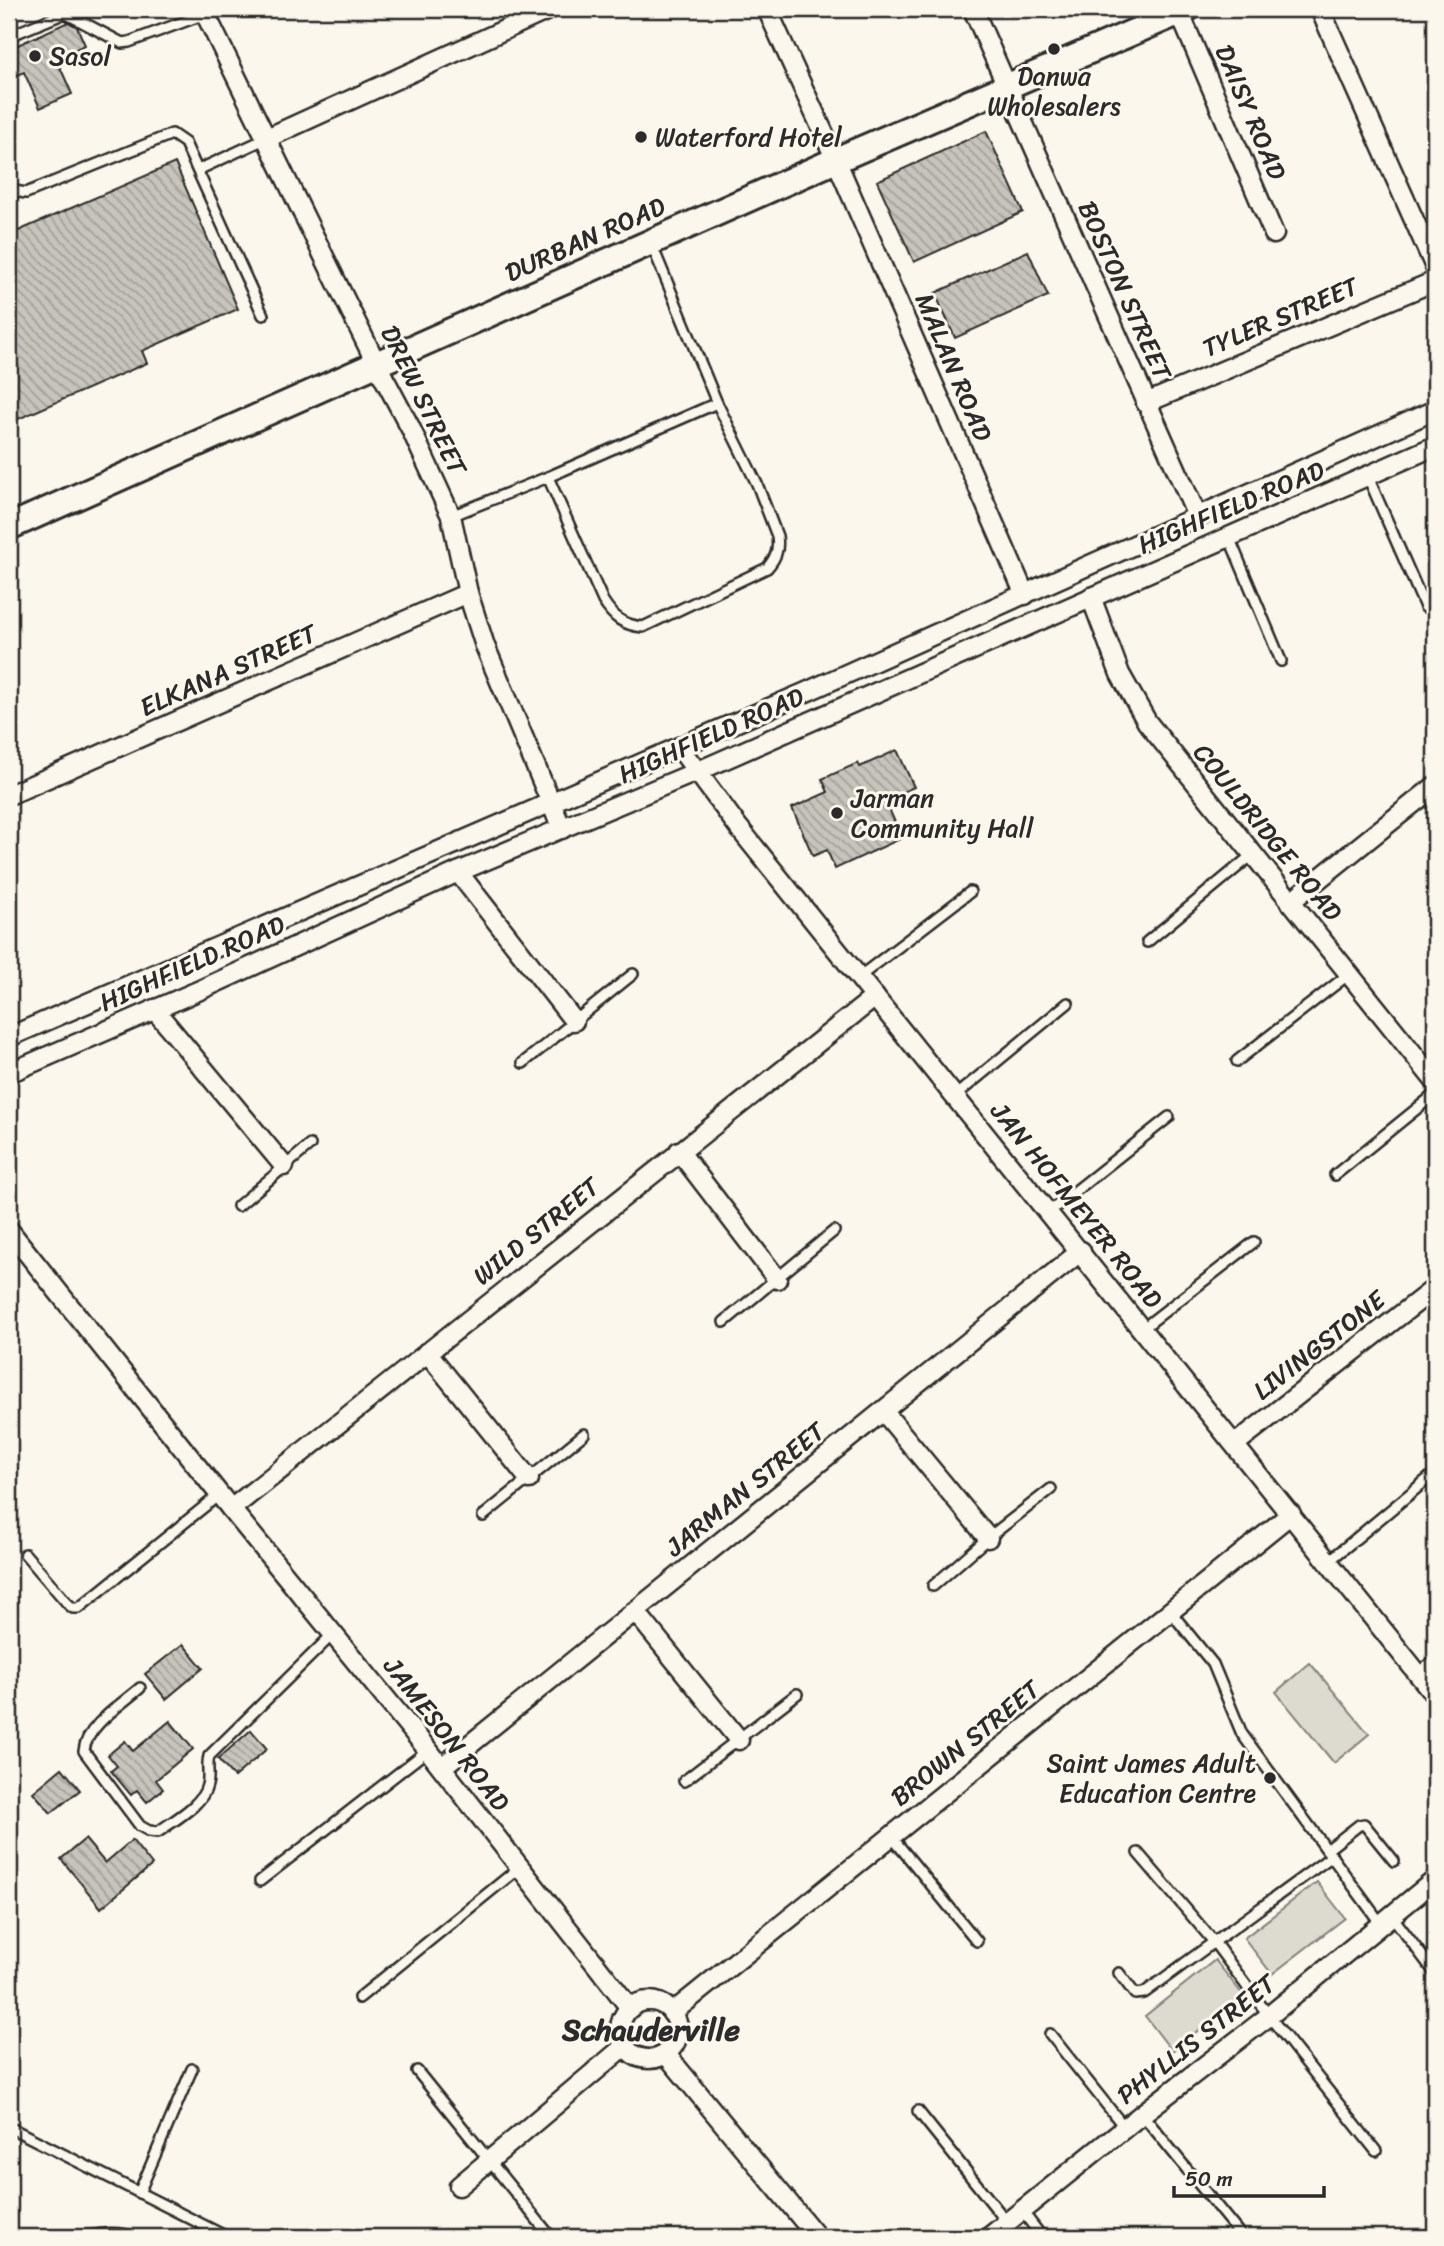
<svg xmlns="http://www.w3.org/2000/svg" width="1444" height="2246" font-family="Sriracha,sans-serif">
	<defs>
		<pattern id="building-back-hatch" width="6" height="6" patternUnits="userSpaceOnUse" patternTransform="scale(1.75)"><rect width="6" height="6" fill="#c7c4bc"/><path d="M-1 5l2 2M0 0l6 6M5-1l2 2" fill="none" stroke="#a29f99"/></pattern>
	</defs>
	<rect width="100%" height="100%" fill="#fbf7ec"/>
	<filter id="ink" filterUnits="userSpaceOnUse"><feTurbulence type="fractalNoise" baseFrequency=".0143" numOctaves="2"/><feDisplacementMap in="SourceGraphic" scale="14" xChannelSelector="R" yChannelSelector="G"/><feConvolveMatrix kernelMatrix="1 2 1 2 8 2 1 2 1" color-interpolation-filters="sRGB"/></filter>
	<g filter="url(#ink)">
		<!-- pitch -->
		<g fill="#dddad0" stroke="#84827e" stroke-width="2">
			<path d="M1310,1663L1369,1734L1334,1763L1276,1692Z"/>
			<path d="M1317,1882L1345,1918L1272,1974L1244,1938Z"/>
			<path d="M1215,1960L1243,1995L1172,2051L1145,2016Z"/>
		</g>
		<!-- building -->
		<g fill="url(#building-back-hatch)" stroke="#2b2b2b" stroke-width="2">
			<path d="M68,22L77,27L85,45L56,58L72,94L40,108L24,72L9,79V49Z"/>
			<path d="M986,131L1023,212L914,262L877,181Z"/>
			<path d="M175,163L238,309L142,351L147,363L9,423V235Z"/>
			<path d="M1028,251L1048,296L955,338L935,293Z"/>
			<path d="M897,750L914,787L885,800L902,838L835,869L827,850L813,856L792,808L828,792L822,779L858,763L860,767Z"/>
			<path d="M183,1644L203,1668L166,1699L145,1674Z"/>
			<path d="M170,1721L193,1749L156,1780L163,1789L147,1802L137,1790L131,1795L111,1771L117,1766L108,1755L125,1741L133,1751Z"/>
			<path d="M251,1730L267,1749L234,1777L218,1759Z"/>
			<path d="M62,1768L80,1790L51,1813L33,1792Z"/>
			<path d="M85,1839L105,1863L132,1840L152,1865L101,1908L61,1859Z"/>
		</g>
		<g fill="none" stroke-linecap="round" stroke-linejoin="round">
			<!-- lane casing -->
			<g stroke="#2b2b2b" stroke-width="14">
				<g id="lane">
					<path d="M9,36L65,13L122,43L129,42L205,14"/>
					<path d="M198,170L267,138"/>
					<path d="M9,190L26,193L172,134L185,143L263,315"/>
					<path d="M548,477L603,601C614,618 623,625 643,627L767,568C776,558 779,549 777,536L757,484L717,403L651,243"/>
					<path d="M1368,477L1425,607"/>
					<path d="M451,516L548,477L717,403"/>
					<path d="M1229,537L1281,661"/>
					<path d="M1147,942L1252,855"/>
					<path d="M859,977L970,892"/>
					<path d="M1237,1061L1349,974"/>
					<path d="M523,1063L633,974"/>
					<path d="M955,1096L1068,1003"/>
					<path d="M1335,1175L1435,1094"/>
					<path d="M238,1206L310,1145"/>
					<path d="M1049,1212L1169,1117"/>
					<path d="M724,1322L834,1231"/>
					<path d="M1142,1329L1254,1242"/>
					<path d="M483,1516L584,1434"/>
					<path d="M25,1554L68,1604L73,1608H79L220,1494"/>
					<path d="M1329,1561L1435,1473"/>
					<path d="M933,1586L988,1538L1051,1489"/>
					<path d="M1170,1611L1213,1664L1242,1734L1381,1924"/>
					<path d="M1418,1673L1435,1661"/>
					<path d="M140,1688C122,1704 86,1726 84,1751L140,1826L149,1831L158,1832C174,1820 203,1805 207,1785C210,1775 206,1766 209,1756L333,1634"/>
					<path d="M684,1781L797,1694"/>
					<path d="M891,1836L977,1941"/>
					<path d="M1327,1850L1359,1825L1364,1824L1394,1861"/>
					<path d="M1138,1853L1214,1942L1269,2016L1376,2151"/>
					<path d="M260,1881L428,1750"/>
					<path d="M1392,1916L1435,1973"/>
					<path d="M1119,1973L1135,1994L1144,1993L1332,1856"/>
					<path d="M359,1998L519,1868"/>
					<path d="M1050,2034L1125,2128"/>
					<path d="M417,2071L551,2237"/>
					<path d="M918,2111L1007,2222"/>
					<path d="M1142,2114L1242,2237"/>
					<path d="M9,2127L227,2237"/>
					<path d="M139,2193L192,2069"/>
					<path d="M1022,2211L1042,2237"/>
					<path d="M83,2237C101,2234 117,2231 135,2237"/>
				</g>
			</g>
			<!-- street casing -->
			<g stroke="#2b2b2b" stroke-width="23">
				<g id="street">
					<path d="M203,9L377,365L410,427L451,516L468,593L485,646L562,829"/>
					<path d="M767,9L836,160L1025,595"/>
					<path d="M973,9L1197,516"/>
					<path d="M1178,9L1274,234"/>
					<path d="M1320,9L1435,267"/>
					<path d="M267,138L550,9"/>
					<path d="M1146,403L1435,281"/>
					<path d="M1091,597L1120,674L1147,722L1435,1081"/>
					<path d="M679,747L739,828L1435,1695"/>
					<path d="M9,795L468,593"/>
					<path d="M458,872L574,1021"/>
					<path d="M1290,902L1435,786"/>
					<path d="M154,1009L284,1166"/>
					<path d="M9,1037L804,693L1435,410"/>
					<path d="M9,1073L200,990L458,872L696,772L1435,446"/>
					<path d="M679,1151L777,1279"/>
					<path d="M9,1230L231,1509L428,1750L630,2008"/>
					<path d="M427,1352L529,1479"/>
					<path d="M884,1412L988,1538"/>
					<path d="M1235,1444L1435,1288"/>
					<path d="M231,1509L875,997"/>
					<path d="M635,1611L739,1740"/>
					<path d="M442,1767L1081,1251"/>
					<circle cx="649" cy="2030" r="29"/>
					<path d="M672,2013L1291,1514"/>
					<path d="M665,2053L817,2237"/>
					<path d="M459,2186L625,2046"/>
					<path d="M989,2237L1142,2114L1269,2016L1435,1880"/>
				</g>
			</g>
			<!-- secondary casing -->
			<g stroke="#2b2b2b" stroke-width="30">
				<path id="secondary" d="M9,527L836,160L1187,9"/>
			</g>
			<!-- lane -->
			<use href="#lane" stroke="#fbf7ec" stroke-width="9"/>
			<!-- street -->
			<use href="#street" stroke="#fbf7ec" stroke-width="18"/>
			<!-- secondary -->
			<use href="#secondary" stroke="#fbf7ec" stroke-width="24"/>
		</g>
	</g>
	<!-- markers -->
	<g fill="#2b2b2b" stroke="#fbf7ec" stroke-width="2.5">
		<circle cx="1054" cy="49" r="7"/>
		<circle cx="35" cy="56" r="7"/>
		<circle cx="641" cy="137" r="7"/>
		<circle cx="837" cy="813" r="7"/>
		<circle cx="1270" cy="1778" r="7"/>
	</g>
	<g text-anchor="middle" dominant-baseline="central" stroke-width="6" stroke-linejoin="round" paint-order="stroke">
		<!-- poi labels -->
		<g font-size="26" fill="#2b2b2b" stroke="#fbf7ec" text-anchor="start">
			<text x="49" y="56">Sasol</text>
			<text x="1054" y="76" text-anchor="middle">Danwa<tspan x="1054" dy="30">Wholesalers</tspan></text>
			<text x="655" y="137">Waterford Hotel</text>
			<text x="851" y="798">Jarman<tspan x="851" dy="30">Community Hall</tspan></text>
			<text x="1256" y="1763" text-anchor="end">Saint James Adult<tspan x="1256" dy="30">Education Centre</tspan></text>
		</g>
		<!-- street labels -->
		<g font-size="26" fill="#2b2b2b" stroke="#fbf7ec">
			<text transform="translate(1251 112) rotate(67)">DAISY ROAD</text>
			<text transform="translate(585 239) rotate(-24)">DURBAN ROAD</text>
			<text transform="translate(1125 290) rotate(66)">BOSTON STREET</text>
			<text transform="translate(1280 317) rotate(-23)">TYLER STREET</text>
			<text transform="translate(954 367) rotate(67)">MALAN ROAD</text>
			<text transform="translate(424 400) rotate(64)">DREW STREET</text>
			<text transform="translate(1231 507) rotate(-23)">HIGHFIELD ROAD</text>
			<text transform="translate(228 670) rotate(-24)">ELKANA STREET</text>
			<text transform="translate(711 735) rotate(-24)">HIGHFIELD ROAD</text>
			<text transform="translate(1268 832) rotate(51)">COULDRIDGE ROAD</text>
			<text transform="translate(192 963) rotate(-24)">HIGHFIELD ROAD</text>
			<text transform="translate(1077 1205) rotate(51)">JAN HOFMEYER ROAD</text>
			<text transform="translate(536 1231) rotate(-39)">WILD STREET</text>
			<text transform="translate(1319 1345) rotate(-38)">LIVINGSTONE</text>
			<text transform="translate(745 1489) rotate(-39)">JARMAN STREET</text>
			<text transform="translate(447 1734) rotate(52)">JAMESON ROAD</text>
			<text transform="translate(965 1743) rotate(-39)">BROWN STREET</text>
			<text transform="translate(1196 2039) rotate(-38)">PHYLLIS STREET</text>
		</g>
		<!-- quarter labels -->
		<g font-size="30" font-weight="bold" fill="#2b2b2b" stroke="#fbf7ec">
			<text x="651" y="2030">Schauderville</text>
		</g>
	</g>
	<!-- margin -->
	<rect width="1444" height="2246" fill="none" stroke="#fbf7ec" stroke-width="35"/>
	<rect x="18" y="18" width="1409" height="2211" fill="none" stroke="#2b2b2b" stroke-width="2.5" filter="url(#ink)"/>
	<!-- scale -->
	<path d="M1174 2186v10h150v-10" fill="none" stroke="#2b2b2b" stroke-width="3.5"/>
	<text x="1185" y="2186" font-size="21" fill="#2b2b2b" stroke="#fbf7ec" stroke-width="5" paint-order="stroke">50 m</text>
</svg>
